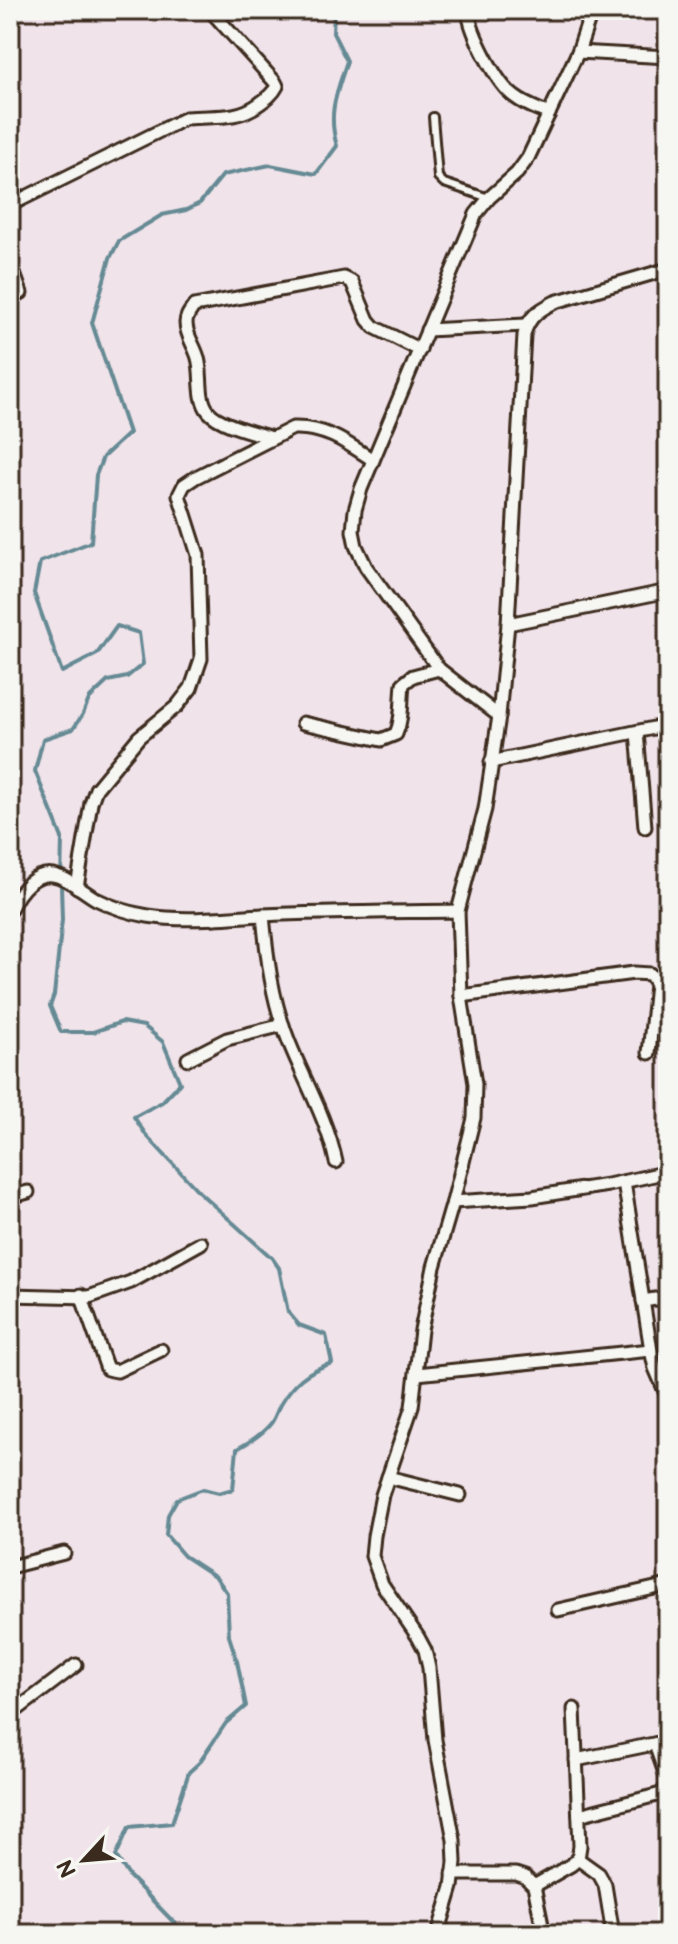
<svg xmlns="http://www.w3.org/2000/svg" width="678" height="1944" font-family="'Balsamiq Sans',sans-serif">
	<rect width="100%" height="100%" fill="#f1e3ea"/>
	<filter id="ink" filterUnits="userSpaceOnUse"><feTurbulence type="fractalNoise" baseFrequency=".0125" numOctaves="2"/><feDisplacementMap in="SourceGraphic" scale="16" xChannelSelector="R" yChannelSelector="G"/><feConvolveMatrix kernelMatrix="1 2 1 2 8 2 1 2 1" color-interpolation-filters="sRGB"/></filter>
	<g filter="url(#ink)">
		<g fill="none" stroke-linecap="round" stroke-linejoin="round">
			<!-- stream -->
			<path stroke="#658a94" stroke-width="4" d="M185,1934L129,1876L116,1856L129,1827L172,1823L189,1772L199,1763L226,1723L246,1706L237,1661L229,1636L227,1593L216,1577L184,1556L166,1535L168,1515L177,1499L203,1489L219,1493L233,1489L237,1449C249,1442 263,1434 272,1422C275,1417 277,1411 280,1405C293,1383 307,1371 332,1363L326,1335L299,1325L288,1312L279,1268L272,1258L200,1193L146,1135L134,1117L162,1102L180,1083L163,1042L144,1026L122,1022L93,1032H61L50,1006L54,995L62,920L61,885L62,838L35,771L43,739L73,729L83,714L89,699L108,681L127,677L143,664L139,633L117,626L97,654L62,672L34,593L40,562L91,542L96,475L103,457L129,433L92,323L110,258L119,241L162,215L186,210L200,203L223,175L270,165L316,174L337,146C327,113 337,92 347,61L333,33L334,10"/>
			<!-- service casing -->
			<g stroke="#3b2a1e" stroke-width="12">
				<path id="service" d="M433,117L438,177L444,183L489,198"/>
			</g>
			<!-- minor casing -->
			<g stroke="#3b2a1e" stroke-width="17">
				<g id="minor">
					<path d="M468,10C470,32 497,85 515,97C525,105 538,109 549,114"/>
					<path d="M578,52L668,57"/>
					<path d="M10,205L186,118C212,115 236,121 259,104C266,99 273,94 277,86L275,82L210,10"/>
					<path d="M10,262L21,293"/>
					<path d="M427,330L526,325"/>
					<path d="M272,438C256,433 220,425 209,412C197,398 203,375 198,358C195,346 186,336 186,323C186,316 190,312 194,306L344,278L352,282L368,320L374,327L420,350"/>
					<path d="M508,624L668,591"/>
					<path d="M499,716L439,669L366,567L356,546L353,531L355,510L361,489L476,214L489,198L517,173L528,158L578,52L592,10"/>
					<path d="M303,723L381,740L396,734C403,718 401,701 403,684L413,676L439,669"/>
					<path d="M637,732L645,827"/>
					<path d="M491,762L668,725"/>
					<path d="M77,887L91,803L96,789L139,737L177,706L191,688L201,659L198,555L179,495L184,485L196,477L293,428C326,427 347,443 373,460"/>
					<path d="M10,910C18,892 36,867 60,877C73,882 84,892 96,899C112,907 130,913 148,916C186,922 225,917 263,915C328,912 393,912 458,911"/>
					<path d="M263,915C267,958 272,1001 289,1042C305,1082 327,1119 336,1162"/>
					<path d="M461,996L634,973L650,974L656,984L649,1053"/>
					<path d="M188,1059L227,1039L283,1025"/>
					<path d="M624,1182L651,1350L655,1368L668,1398"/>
					<path d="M10,1197L28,1192"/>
					<path d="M453,1202L532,1197L608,1185L668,1172"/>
					<path d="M10,1295L89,1297L131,1282L201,1243"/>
					<path d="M81,1295L107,1369L117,1371L161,1350"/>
					<path d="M643,1301L668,1297"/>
					<path d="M417,1374L651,1350"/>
					<path d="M388,1477L460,1495"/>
					<path d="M10,1567L64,1553"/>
					<path d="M558,1610L668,1585"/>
					<path d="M10,1715L76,1665"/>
					<path d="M576,1760L668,1741"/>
					<path d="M579,1815L661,1794L666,1788L668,1782L655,1744"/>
					<path d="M578,1859L599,1874L605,1885L613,1934"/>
					<path d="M453,1874H516L525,1877L534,1886L544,1934"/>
					<path d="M534,1886L571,1865L578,1859L580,1846L574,1709"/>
					<path d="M438,1934L452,1887L455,1862L454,1840L435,1740L429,1668L425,1650L418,1637L382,1584L372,1556L374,1536L382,1495L412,1407L421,1330L434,1267L453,1202L474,1118L475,1084L461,996L458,911L485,809L499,716L508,624L524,335C528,317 539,310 555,302L668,269"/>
				</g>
			</g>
			<!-- service -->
			<use href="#service" stroke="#f6f6f2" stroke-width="6"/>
			<!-- minor -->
			<use href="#minor" stroke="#f6f6f2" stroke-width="11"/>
		</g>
	</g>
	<!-- margin -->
	<rect width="678" height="1944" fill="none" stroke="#f6f6f2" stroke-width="40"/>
	<rect x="20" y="20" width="638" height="1904" fill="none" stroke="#3b2a1e" stroke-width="3" filter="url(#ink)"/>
	<!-- north arrow -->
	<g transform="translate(84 1860) rotate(244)" stroke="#f6f6f2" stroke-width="6" paint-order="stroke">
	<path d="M0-6L14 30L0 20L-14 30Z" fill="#3b2a1e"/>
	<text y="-12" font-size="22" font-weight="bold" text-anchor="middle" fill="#3b2a1e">N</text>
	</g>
</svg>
